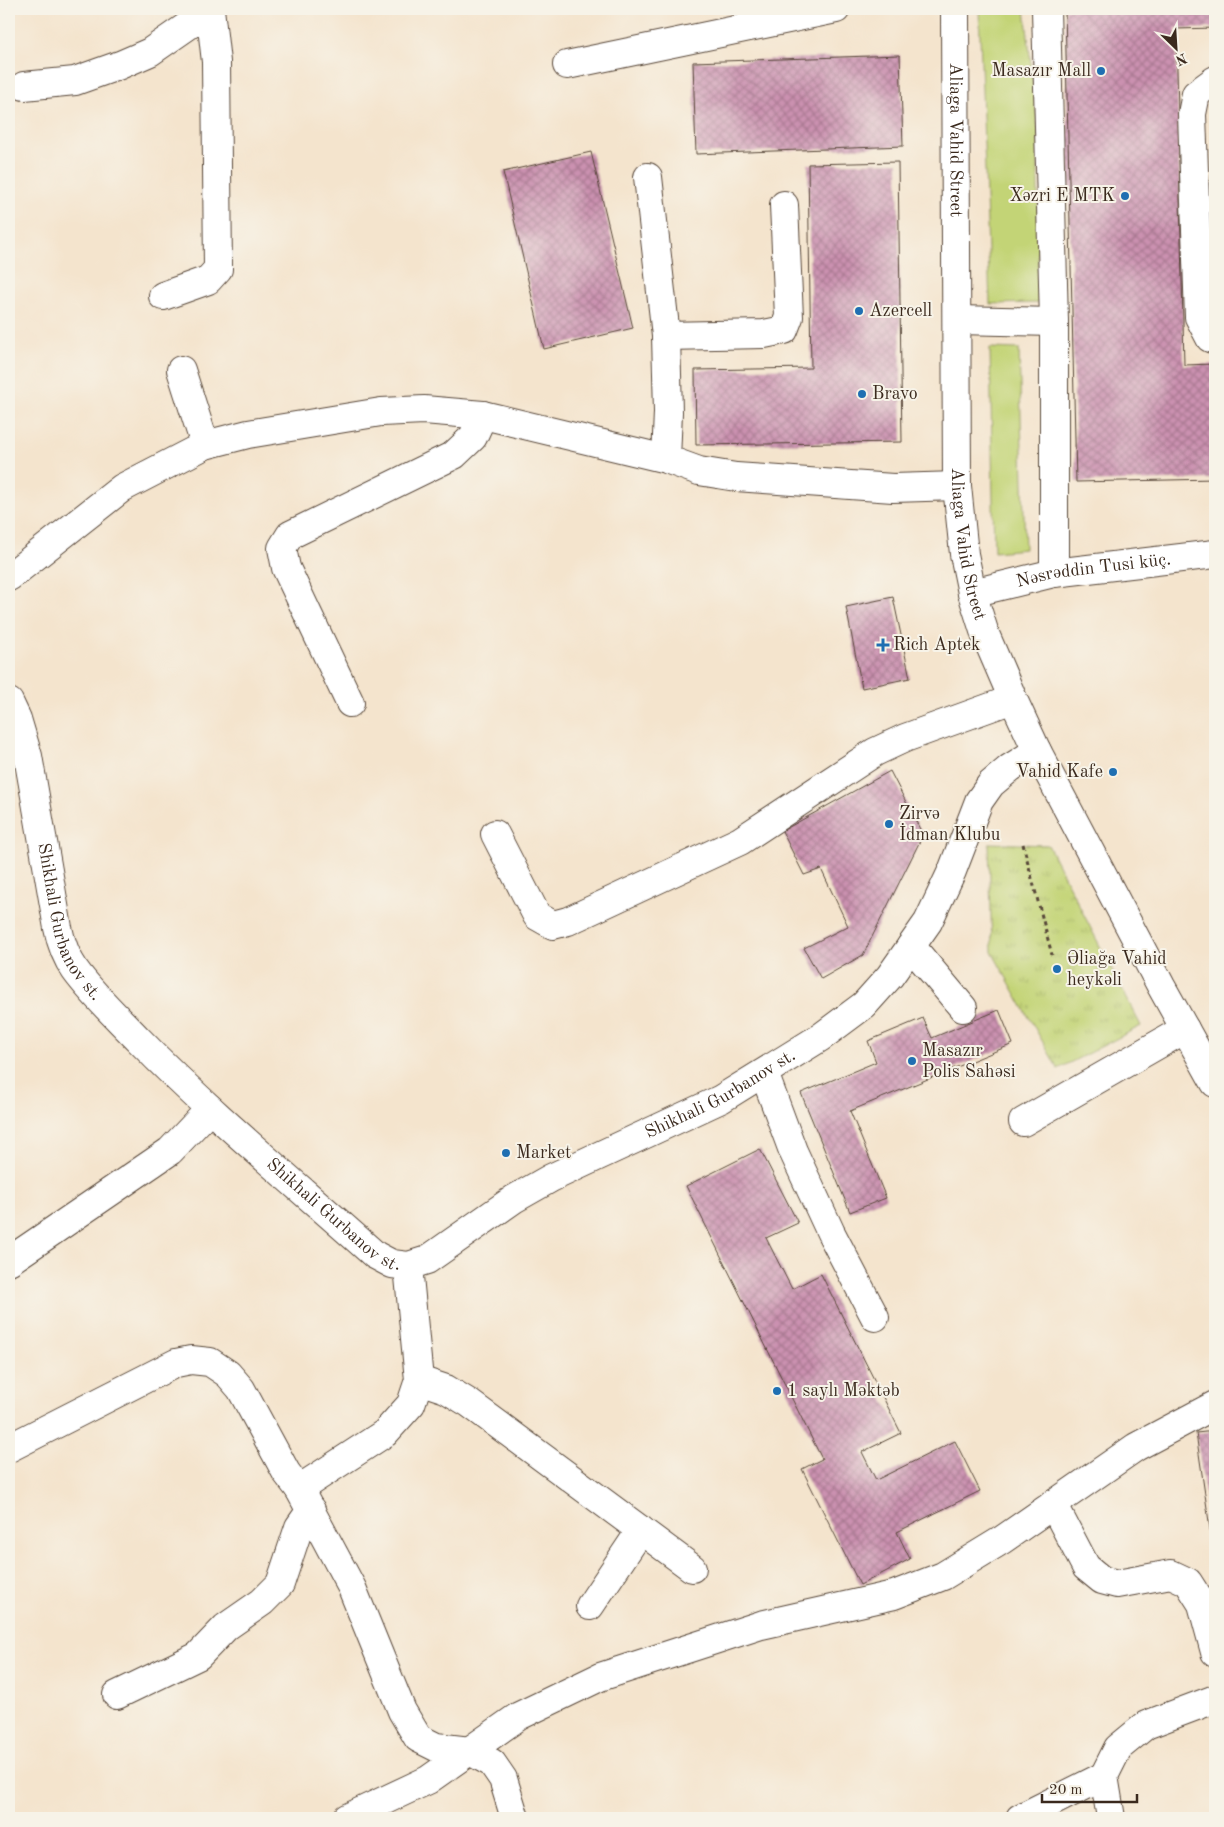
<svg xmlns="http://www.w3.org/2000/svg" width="1224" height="1827" font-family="'Old Standard TT',serif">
	<defs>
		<pattern id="park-tufts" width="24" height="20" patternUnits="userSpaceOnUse" patternTransform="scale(1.25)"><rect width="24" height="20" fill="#c3d476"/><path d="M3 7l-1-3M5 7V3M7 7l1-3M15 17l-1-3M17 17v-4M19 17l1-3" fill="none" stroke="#a8b666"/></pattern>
		<pattern id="building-cross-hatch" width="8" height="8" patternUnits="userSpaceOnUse" patternTransform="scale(1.25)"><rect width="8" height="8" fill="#cb91b0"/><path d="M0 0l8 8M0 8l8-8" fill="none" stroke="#a6778f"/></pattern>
	</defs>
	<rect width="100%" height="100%" fill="#f7f3e8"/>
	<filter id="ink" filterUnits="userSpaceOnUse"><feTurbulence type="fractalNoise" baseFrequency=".02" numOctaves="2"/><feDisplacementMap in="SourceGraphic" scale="10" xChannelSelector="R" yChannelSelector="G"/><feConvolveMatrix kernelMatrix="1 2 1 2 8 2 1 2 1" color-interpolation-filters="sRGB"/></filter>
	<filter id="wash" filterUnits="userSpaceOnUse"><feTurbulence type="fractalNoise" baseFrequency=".0096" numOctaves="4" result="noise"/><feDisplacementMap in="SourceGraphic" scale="20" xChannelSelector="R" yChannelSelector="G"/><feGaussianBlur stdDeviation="1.12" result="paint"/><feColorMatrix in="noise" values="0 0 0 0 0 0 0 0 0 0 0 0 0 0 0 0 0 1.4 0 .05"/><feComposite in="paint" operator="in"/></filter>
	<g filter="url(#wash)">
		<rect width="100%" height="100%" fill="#f4e4cd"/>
		<!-- grass -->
		<g fill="#c3d476" stroke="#7f7f4a">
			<path d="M979,9H1025L1038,130V303L990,304Z"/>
			<path d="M990,348L1019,349L1025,549L994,552Z"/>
		</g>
		<!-- park -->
		<path fill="url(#park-tufts)" stroke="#7f7f4a" d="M989,843L1048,845L1141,1026L1058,1069L992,952Z"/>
		<g id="blocks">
			<!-- building -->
			<g fill="url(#building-cross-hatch)">
				<path d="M1065,9H1215V28L1176,29L1184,365L1215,364V479L1076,482Z"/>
				<path d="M900,55L903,146L696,154L693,62Z"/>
				<path d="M591,152L633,328L544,349L503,172Z"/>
				<path d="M898,162L902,442L696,445L695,370L811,368L808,164Z"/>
				<path d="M893,597L910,678L862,688L846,607Z"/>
				<path d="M890,771L923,835L863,955L821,979L804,948L848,926L821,869L804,875L782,831Z"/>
				<path d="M999,1010L1013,1044L850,1111L886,1198L850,1212L801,1093L876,1062L868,1041L923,1018L932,1038Z"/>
				<path d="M760,1149L798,1223L766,1238L792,1289L821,1274L901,1433L862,1452L876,1480L955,1441L980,1491L897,1532L910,1559L860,1585L802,1469L822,1459L686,1186Z"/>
				<path d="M1215,1431V1556H1214L1196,1433Z"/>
			</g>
		</g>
	</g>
	<g filter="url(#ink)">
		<use href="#blocks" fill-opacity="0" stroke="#574638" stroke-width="1"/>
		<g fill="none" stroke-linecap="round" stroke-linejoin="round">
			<!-- minor casing -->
			<g stroke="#574638" stroke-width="30">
				<g id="minor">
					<path d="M1046,9L1054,322V573"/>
					<path d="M567,65L836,9"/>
					<path d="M1215,80L1196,94L1192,114L1199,317L1210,338L1215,340"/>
					<path d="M24,86L75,81L120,65L150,52L209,11"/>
					<path d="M648,177L666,336L668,412L666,459"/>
					<path d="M163,296L208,280L218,269L216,62L210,9"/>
					<path d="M957,320L1054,322"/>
					<path d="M666,336L764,334L784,330L789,317L784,205"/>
					<path d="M181,370L205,445"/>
					<path d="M9,577L122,488L205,445L248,434L381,412L424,410L483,415L666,459L699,471L736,477L893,488L957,486"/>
					<path id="s1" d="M972,593L1054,573L1215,554"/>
					<path id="s2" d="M9,702L17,719L28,756L58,928C61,943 66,957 75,970C93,995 117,1017 139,1040C213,1116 296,1184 375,1255L392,1264L408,1266L427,1260L514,1199L551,1178L721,1099L821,1037L864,1005L890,976L928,922L952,871L979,801L991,784L1010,768L1037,751"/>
					<path d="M350,703L286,568L282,548L290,535L454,455L473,437L483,415"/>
					<path d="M495,834L537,916L553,925L568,921L740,841L875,752L905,738L1013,699"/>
					<path d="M911,946L963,1008"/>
					<path d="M764,1073L793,1151L831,1233L875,1317"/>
					<path d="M1023,1122L1185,1029"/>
					<path d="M9,1261L170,1151L210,1109"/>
					<path d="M419,1380L446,1389L469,1403L692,1568"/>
					<path d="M9,1448L176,1363L191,1360L210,1362L228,1374L241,1389L286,1472L299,1489L352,1588L402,1711L418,1738L436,1747L470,1751L492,1763L503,1779L515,1818"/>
					<path d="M299,1489L385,1433L411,1404L419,1380L408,1266"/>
					<path d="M1053,1504L1086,1567L1102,1580L1117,1584L1171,1574L1188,1582L1202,1604L1215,1652"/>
					<path d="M590,1606L641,1530"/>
					<path d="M117,1695L198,1656L226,1627L262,1602L280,1584L299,1527L311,1510"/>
					<path d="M347,1818L428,1780L519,1716L600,1677L761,1625L894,1595L943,1576L1002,1540L1136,1447L1215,1405"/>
					<path d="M1020,1818L1104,1776"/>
					<path d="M1111,1818L1104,1776L1118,1748L1146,1725L1215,1699"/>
				</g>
			</g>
			<!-- major casing -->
			<g stroke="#574638" stroke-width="30">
				<g id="major">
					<path id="s3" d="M955,9L957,486L964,554L972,593L985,634L1013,699L1037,751L1161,986L1215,1083"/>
				</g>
			</g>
			<!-- path -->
			<path stroke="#574638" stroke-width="3" stroke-dasharray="4 4" stroke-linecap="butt" d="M1023,844L1052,955"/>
			<!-- minor -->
			<use href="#minor" stroke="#fff" stroke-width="28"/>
			<!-- major -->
			<use href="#major" stroke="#fff" stroke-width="28"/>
		</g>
	</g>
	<!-- markers -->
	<g fill="#1f6fb2" stroke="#f7f3e8" stroke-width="2">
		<circle cx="1101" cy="71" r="5"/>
		<circle cx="1125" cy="196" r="5"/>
		<circle cx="859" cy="311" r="5"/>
		<circle cx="862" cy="394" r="5"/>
		<path d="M880.5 637.5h5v5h5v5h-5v5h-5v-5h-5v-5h5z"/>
		<circle cx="1113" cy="772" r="5"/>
		<circle cx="889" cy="824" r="5"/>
		<circle cx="1057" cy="969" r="5"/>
		<circle cx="912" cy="1061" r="5"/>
		<circle cx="506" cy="1153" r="5"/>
		<circle cx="777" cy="1391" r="5"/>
	</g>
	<g text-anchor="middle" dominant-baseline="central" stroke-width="4" stroke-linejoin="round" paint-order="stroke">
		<!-- poi labels -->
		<g font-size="18" fill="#3b2a1e" stroke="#f7f3e8" text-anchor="start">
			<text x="1091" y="71" text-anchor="end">Masazır Mall</text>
			<text x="1115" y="196" text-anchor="end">Xəzri E MTK</text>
			<text x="869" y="311">Azercell</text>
			<text x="872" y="394">Bravo</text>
			<text x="893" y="645">Rich Aptek</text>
			<text x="1103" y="772" text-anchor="end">Vahid Kafe</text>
			<text x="899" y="814">Zirvə<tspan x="899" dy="21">İdman Klubu</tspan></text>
			<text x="1067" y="959">Əliağa Vahid<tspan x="1067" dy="21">heykəli</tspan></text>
			<text x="922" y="1051">Masazır<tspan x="922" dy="21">Polis Sahəsi</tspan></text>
			<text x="516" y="1153">Market</text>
			<text x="787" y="1391">1 saylı Məktəb</text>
		</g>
		<!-- street labels -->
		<g font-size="18" fill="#3b2a1e" stroke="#f7f3e8">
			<text stroke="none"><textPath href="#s3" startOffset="131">Aliaga Vahid Street</textPath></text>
			<text stroke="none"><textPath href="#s3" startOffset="536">Aliaga Vahid Street</textPath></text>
			<text stroke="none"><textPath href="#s1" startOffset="124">Nəsrəddin Tusi küç.</textPath></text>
			<text stroke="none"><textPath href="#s2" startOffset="230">Shikhali Gurbanov st.</textPath></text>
			<text stroke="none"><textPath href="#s2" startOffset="1085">Shikhali Gurbanov st.</textPath></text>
			<text stroke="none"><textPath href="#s2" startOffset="635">Shikhali Gurbanov st.</textPath></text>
		</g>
	</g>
	<!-- margin -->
	<rect width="1224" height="1827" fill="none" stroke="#f7f3e8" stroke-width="30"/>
	<!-- north arrow -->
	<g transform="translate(1176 48) rotate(155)" stroke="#f7f3e8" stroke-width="4" paint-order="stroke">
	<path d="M0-4L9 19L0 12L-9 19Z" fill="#3b2a1e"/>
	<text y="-8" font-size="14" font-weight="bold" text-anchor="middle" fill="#3b2a1e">N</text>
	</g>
	<!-- scale -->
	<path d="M1042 1794v8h95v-8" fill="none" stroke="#3b2a1e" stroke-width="2.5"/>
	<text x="1049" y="1794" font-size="15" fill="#3b2a1e" stroke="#f7f3e8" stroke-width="4" paint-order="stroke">20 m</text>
</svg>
